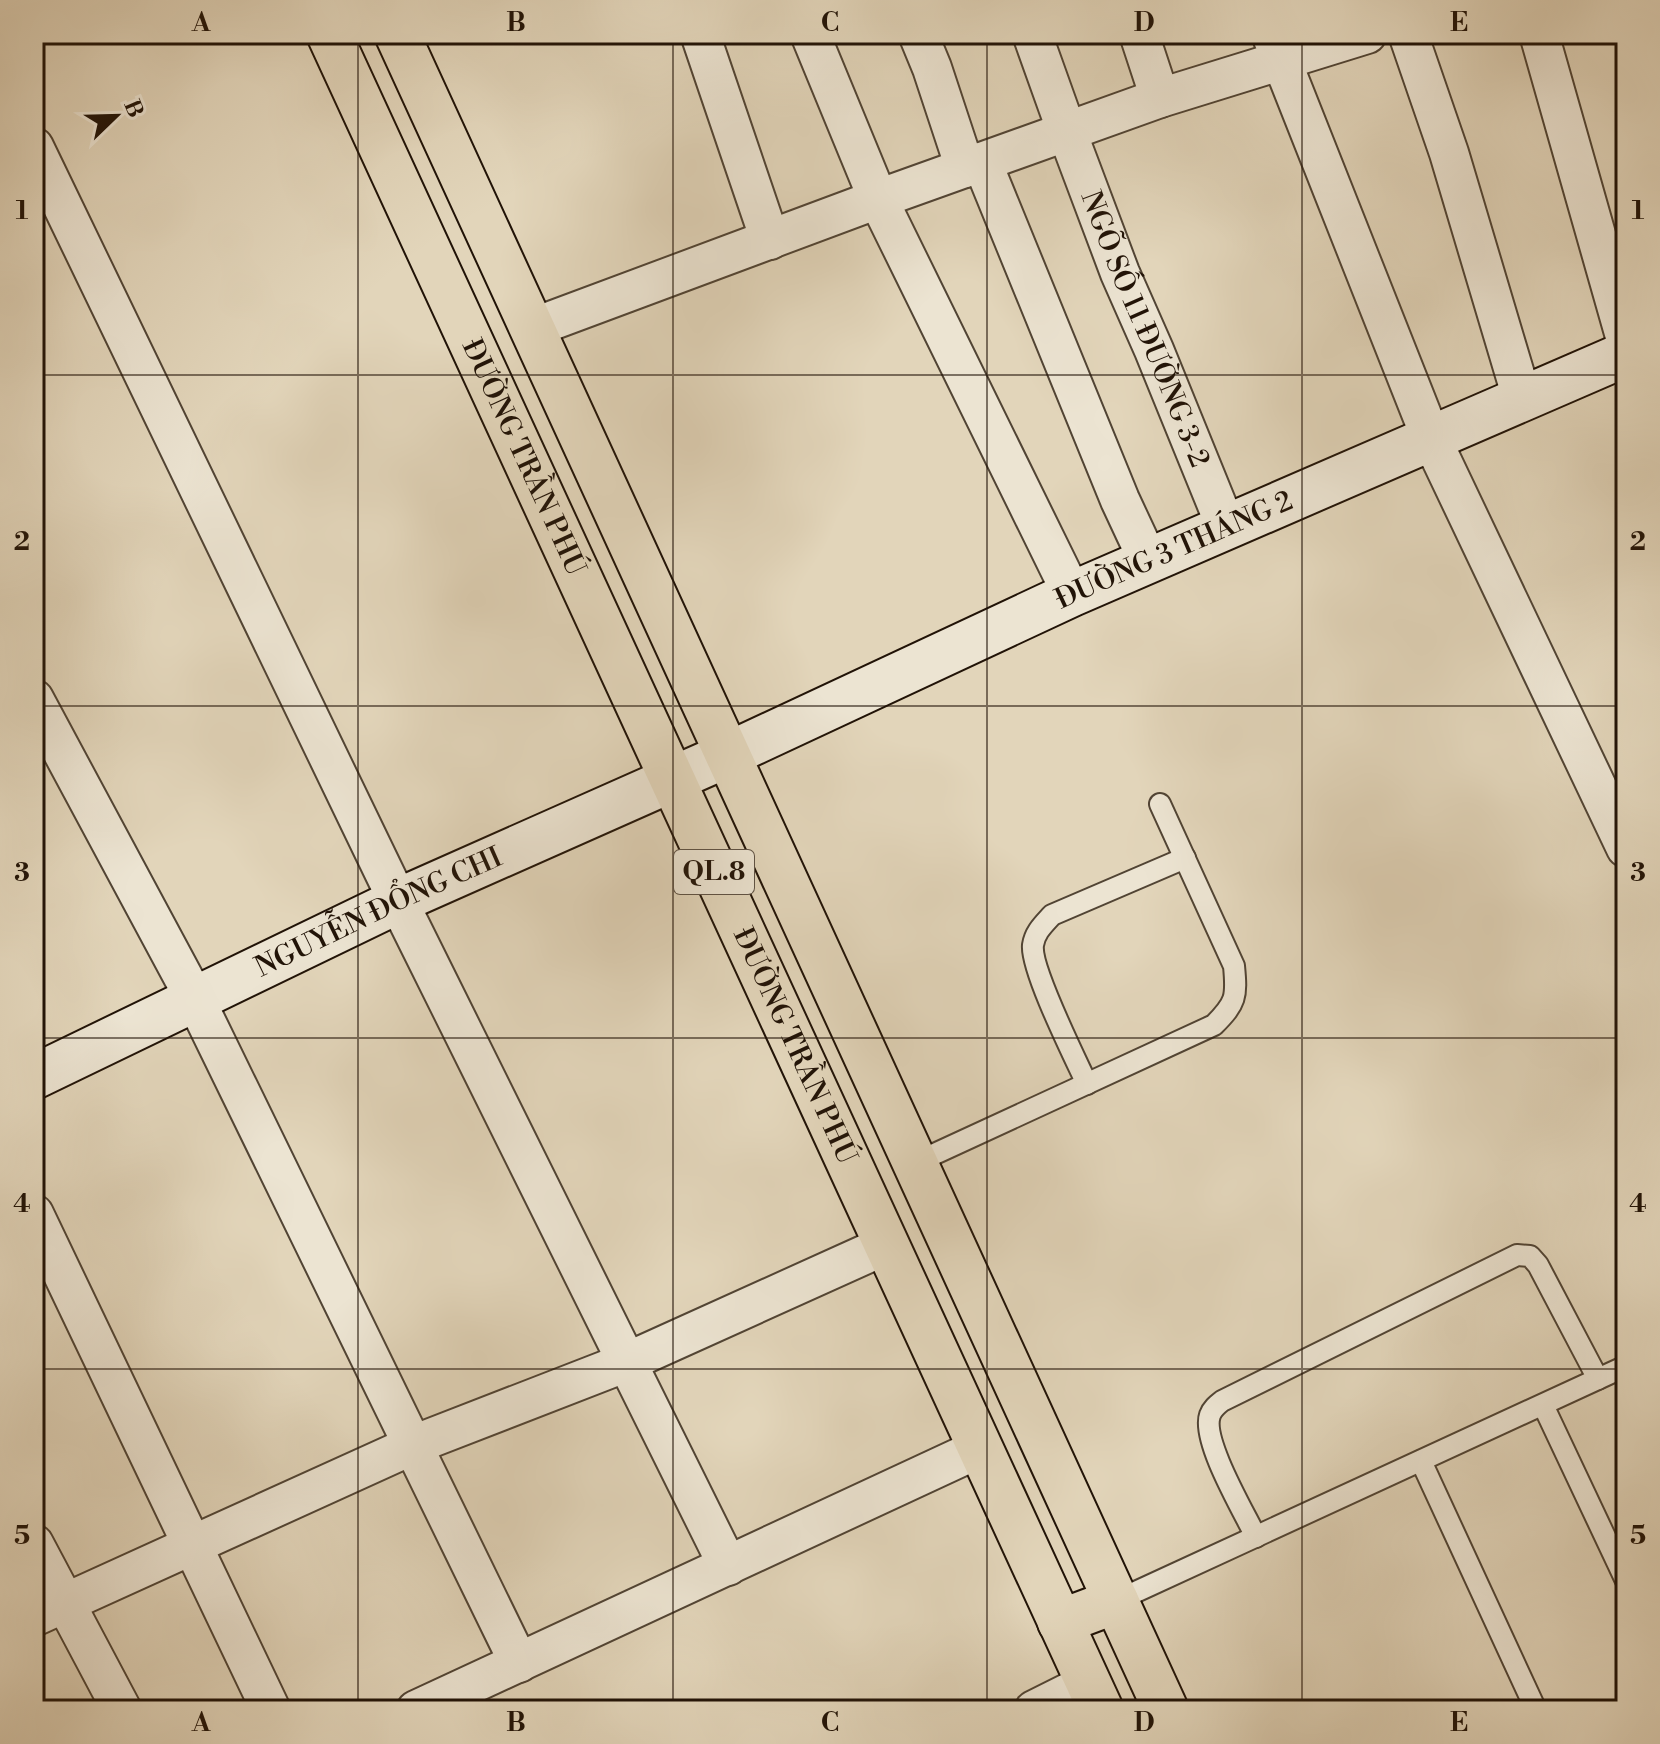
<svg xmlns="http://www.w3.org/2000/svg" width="1660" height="1744" font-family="'Libre Bodoni',serif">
	<rect width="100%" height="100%" fill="#e2d5ba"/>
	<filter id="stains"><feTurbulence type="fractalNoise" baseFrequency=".0025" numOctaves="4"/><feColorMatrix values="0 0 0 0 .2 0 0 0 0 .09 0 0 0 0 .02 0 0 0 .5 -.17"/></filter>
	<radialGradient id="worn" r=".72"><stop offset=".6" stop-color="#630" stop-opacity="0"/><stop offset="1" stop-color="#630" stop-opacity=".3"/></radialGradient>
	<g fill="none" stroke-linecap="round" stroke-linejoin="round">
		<!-- service casing -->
		<g stroke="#514434" stroke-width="24">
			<g id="service">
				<path d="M1087,1084C1075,1058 1030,968 1033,945C1035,932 1043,925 1052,915L1185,858"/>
				<path d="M915,1163L1214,1025C1236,1003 1237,997 1234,966L1160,804"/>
				<path d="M1543,1405L1626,1581"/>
				<path d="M1421,1461L1536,1710"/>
				<path d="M1256,1537C1244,1512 1201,1440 1210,1415C1212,1409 1217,1405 1222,1401L1517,1255L1530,1256L1538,1265L1598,1379"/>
				<path d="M1116,1601L1626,1366"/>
			</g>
		</g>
		<!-- minor casing -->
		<g stroke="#514434" stroke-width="42">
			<g id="minor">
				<path d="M700,34L770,240"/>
				<path d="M810,34L878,199L1072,594"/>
				<path d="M918,34L932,68L965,168"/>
				<path id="s1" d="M1032,34L1067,132L1120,273L1154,350L1226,527"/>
				<path d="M1139,34L1160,98"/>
				<path d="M1271,34L1431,438L1626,848"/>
				<path d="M1408,34L1449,153L1522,398"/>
				<path d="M1539,34L1626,340"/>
				<path d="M34,147L398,901L728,1566"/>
				<path d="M982,162L1120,500L1148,560"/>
				<path d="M532,328L878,199L1160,98L1367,34"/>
				<path d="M34,699L195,999L519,1663"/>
				<path d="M34,1214L271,1710"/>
				<path d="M34,1544L122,1710"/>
				<path d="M34,1617L413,1445L627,1362L886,1245"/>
				<path d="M416,1710L980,1448"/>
				<path d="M1034,1710L1088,1683"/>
			</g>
		</g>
		<!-- secondary casing -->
		<g stroke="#211307" stroke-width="48">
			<g id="secondary">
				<path id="s2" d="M34,1077L398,901L727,755L1072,594L1626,354"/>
			</g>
		</g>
		<!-- primary casing -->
		<g stroke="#211307" stroke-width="48">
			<path id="primary" d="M1060,1622L1116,1601"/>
		</g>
		<!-- trunk casing -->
		<g stroke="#211307" stroke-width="48">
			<g id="trunk">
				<path id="s3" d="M329,34L1101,1710"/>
				<path d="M397,34L1166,1710"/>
			</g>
		</g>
		<!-- service -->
		<use href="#service" stroke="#ece4d2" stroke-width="20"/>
		<!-- minor -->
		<use href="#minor" stroke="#ece4d2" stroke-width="38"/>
		<!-- secondary -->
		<use href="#secondary" stroke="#ece4d2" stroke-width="44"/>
		<!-- primary -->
		<use href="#primary" stroke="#e2d5ba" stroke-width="44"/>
		<!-- trunk -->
		<use href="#trunk" stroke="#e2d5ba" stroke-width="44"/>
	</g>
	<!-- grid -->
	<path fill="none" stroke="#211307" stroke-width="2" stroke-opacity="0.55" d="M358,34V1710M673,34V1710M987,34V1710M1302,34V1710M34,375H1626M34,706H1626M34,1038H1626M34,1369H1626"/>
	<g text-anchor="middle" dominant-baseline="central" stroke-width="6" stroke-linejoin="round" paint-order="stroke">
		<!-- shield labels -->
		<rect fill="#ece4d2" stroke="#5e5244" stroke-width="2" x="674" y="850" width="80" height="44" rx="6"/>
		<g font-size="26" font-weight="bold" fill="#211307">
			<text x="714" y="872">QL.8</text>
		</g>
		<!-- street labels -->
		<g font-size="28" fill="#211307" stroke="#ece4d2">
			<text stroke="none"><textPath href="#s1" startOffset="316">NGÕ SỐ 11 ĐƯỜNG 3-2</textPath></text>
			<text stroke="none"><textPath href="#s3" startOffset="466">ĐƯỜNG TRẦN PHÚ</textPath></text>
			<text stroke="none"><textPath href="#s2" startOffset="1256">ĐƯỜNG 3 THÁNG 2</textPath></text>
			<text stroke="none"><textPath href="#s2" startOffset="382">NGUYỄN ĐỔNG CHI</textPath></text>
			<text stroke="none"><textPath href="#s3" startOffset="1114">ĐƯỜNG TRẦN PHÚ</textPath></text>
		</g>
	</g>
	<!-- margin -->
	<rect width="1660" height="1744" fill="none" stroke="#e2d5ba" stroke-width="88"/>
	<!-- north arrow -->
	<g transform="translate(116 116) rotate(67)" stroke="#ece4d2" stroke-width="6" paint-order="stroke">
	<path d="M0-6L14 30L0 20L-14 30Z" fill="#211307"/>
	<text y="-12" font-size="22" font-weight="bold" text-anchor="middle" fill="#211307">B</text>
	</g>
	<rect x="44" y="44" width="1572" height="1656" fill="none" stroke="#211307" stroke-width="3"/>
	<g font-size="26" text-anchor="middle" font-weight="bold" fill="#211307">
		<text x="201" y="31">A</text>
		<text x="516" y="31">B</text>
		<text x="830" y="31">C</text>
		<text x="1144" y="31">D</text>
		<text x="1459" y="31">E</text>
		<text x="22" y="219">1</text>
		<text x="1638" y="219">1</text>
		<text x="22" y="550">2</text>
		<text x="1638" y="550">2</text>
		<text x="22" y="881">3</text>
		<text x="1638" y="881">3</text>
		<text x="22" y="1212">4</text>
		<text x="1638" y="1212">4</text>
		<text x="22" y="1544">5</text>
		<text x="1638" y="1544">5</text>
		<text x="201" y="1731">A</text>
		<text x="516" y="1731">B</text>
		<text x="830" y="1731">C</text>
		<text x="1144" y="1731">D</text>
		<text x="1459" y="1731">E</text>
	</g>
	<rect width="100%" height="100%" filter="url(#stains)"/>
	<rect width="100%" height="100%" fill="url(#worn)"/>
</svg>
